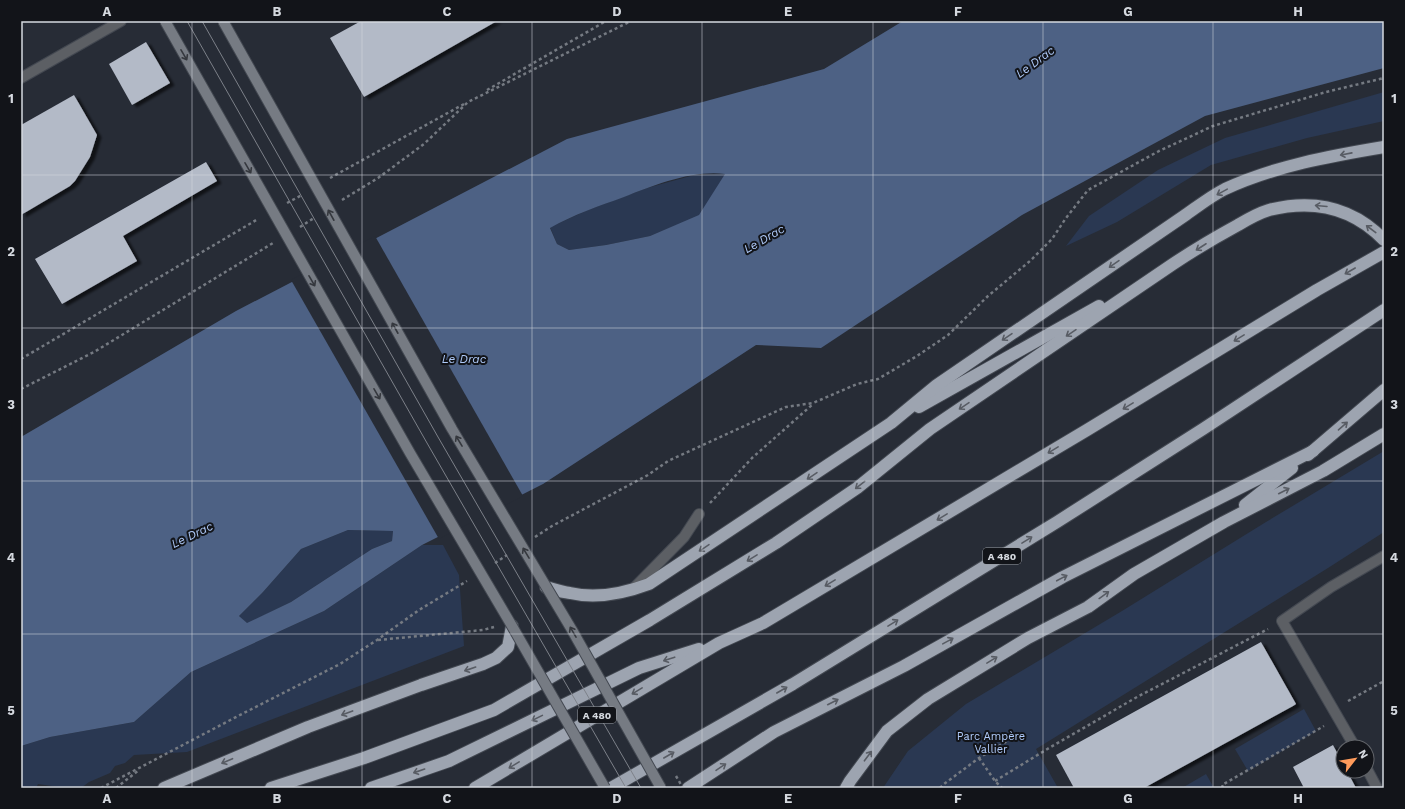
<svg xmlns="http://www.w3.org/2000/svg" width="1405" height="809" font-family="'Work Sans',sans-serif">
	<defs>
		<filter id="shadow"><feDropShadow dx="4.5" dy="2.5" stdDeviation="1" flood-color="#0009"/></filter>
	</defs>
	<rect width="100%" height="100%" fill="#272c36"/>
	<!-- green -->
	<g fill="#2a3852">
		<path d="M1384,92V121L1307,138L1211,165L1117,222L1066,246L1089,216L1158,170L1225,138Z"/>
		<path d="M726,174L699,216L650,236L606,245L569,250L557,244L550,227L588,210L647,188L694,175Z"/>
		<path d="M1384,451V532L1328,568L1036,749L1058,788H883L908,751L966,704L1122,611L1266,522Z"/>
		<path d="M348,530L393,531L392,541L372,549L291,602L247,624L239,616L263,592L301,549Z"/>
		<path d="M422,545H443L459,575L464,646L187,752L134,755L125,763L115,766L110,773L89,782L81,788H66L38,784L36,788H21V746L50,737L134,722L191,672L324,611Z"/>
		<path d="M1304,709L1316,731L1248,771L1235,749Z"/>
		<path d="M1206,774L1214,788H1182Z"/>
	</g>
	<!-- water -->
	<path fill="#4d6184" fill-rule="evenodd" d="M903,21H1384V68L1205,116L1022,215L821,348L756,345L543,484L422,545L324,611L191,672L134,722L50,737L21,746V437L236,311L567,139L824,69ZM725,174L699,215L650,236L606,245L569,250L557,244L550,228C573,215 599,206 624,197C655,185 692,170 725,174ZM348,530L393,531L392,541L372,549L291,602L247,623L239,616L263,592L301,549Z"/>
	<!-- pier -->
	<path fill="#272c36" d="M375,236L523,496L439,539L291,280Z"/>
	<!-- building -->
	<g fill="#b3bac7" filter="url(#shadow)">
		<path d="M361,21H497L364,97L330,38Z"/>
		<path d="M146,42L170,83L132,105L109,64Z"/>
		<path d="M74,95L97,135L90,157L75,181L70,186L21,215V125Z"/>
		<path d="M206,162L217,181L123,236L137,261L62,304L35,259Z"/>
		<path d="M1261,642L1296,704L1293,706L1144,788H1074L1056,755Z"/>
		<path d="M1333,745L1343,764V771H1347L1356,788H1304L1293,767Z"/>
	</g>
	<g fill="none" stroke-linecap="round" stroke-linejoin="round">
		<!-- service casing -->
		<g stroke="#434851" stroke-width="12">
			<path id="service" d="M633,589L684,537L699,514"/>
		</g>
		<!-- minor casing -->
		<g stroke="#434851" stroke-width="12">
			<g id="minor">
				<path d="M21,78L121,21"/>
				<path d="M1355,747L1282,621L1331,587L1384,556"/>
				<path d="M1367,769L1377,788"/>
			</g>
		</g>
		<!-- motorway casing -->
		<g stroke="#434851" stroke-width="14">
			<g id="motorway">
				<path d="M919,407L1099,306"/>
				<path d="M1308,455L1384,390"/>
				<path d="M1245,505L1292,468"/>
				<path d="M546,587C553,589 561,592 570,593C595,599 625,593 649,584L891,423L937,385L1184,216C1197,207 1211,196 1225,189C1275,166 1330,156 1384,147"/>
				<path d="M164,788L308,727L421,685L483,664L496,658L508,647L512,626"/>
				<path d="M271,788L364,758L494,710L650,620L776,543L857,488L930,429L1173,264C1194,250 1216,237 1238,225C1248,219 1259,213 1269,210C1313,199 1352,207 1384,240"/>
				<path d="M371,788L449,761L639,668L699,649"/>
				<path d="M475,788L719,643L763,623L1087,430L1317,290L1384,252"/>
				<path d="M611,788L793,684L1057,522L1203,429L1384,310"/>
				<path d="M688,788L774,732L904,666L1063,577L1313,451"/>
				<path d="M846,788L850,781L887,731L928,699L1028,638L1088,607L1134,574L1224,522L1323,471L1384,434"/>
			</g>
		</g>
		<!-- path -->
		<g stroke="#757a82" stroke-width="2.5" stroke-dasharray="3 3" stroke-linecap="butt">
			<path d="M487,90L606,21"/>
			<path d="M330,178L464,104"/>
			<path d="M342,200L378,178L424,144L468,102L631,21"/>
			<path d="M287,203L302,195"/>
			<path d="M300,227L314,218"/>
			<path d="M21,359L258,219"/>
			<path d="M21,389L94,352L273,243"/>
			<path d="M710,503L752,458L813,404"/>
			<path d="M535,537L552,526L648,475L668,461L786,407L813,403L857,384L878,379L917,356L948,335L988,296L1030,261L1052,239L1066,218L1088,190L1159,151L1213,126L1326,92L1384,78"/>
			<path d="M495,563L507,555"/>
			<path d="M378,640L483,630L494,627"/>
			<path d="M1348,701L1384,681"/>
			<path d="M979,758L995,781L1002,788"/>
			<path d="M995,781L1049,748L1137,697L1268,629"/>
			<path d="M101,788L238,716L340,664L377,640L419,610L467,581"/>
			<path d="M116,788L139,770"/>
			<path d="M940,788L944,784L979,758L1017,735"/>
			<path d="M1223,788L1222,785L1324,726"/>
		</g>
		<!-- service -->
		<use href="#service" stroke="#5c5f64" stroke-width="10"/>
		<!-- minor -->
		<use href="#minor" stroke="#5c5f64" stroke-width="10"/>
		<!-- motorway -->
		<use href="#motorway" stroke="#9da4b0" stroke-width="12"/>
		<!-- tram -->
		<g stroke="#7d8189" stroke-width="1">
			<path d="M187,21L427,443L626,788"/>
			<path d="M202,21L438,437L641,788"/>
		</g>
		<!-- secondary-bridge casing -->
		<g stroke="#434851" stroke-width="12" stroke-linecap="butt">
			<g id="secondary-bridge">
				<path d="M165,21L410,453L512,626L605,788"/>
				<path d="M223,21L452,429L572,630L661,788"/>
			</g>
		</g>
		<!-- path-bridge -->
		<path stroke="#757a82" stroke-width="2.5" stroke-dasharray="3 3" stroke-linecap="butt" d="M676,776L683,788"/>
		<!-- secondary-bridge -->
		<use href="#secondary-bridge" stroke="#767b83" stroke-width="10"/>
	</g>
	<!-- one-way arrows -->
	<defs><path id="oneway-shaft" d="M-6 0H5M1.5-3L5.5 0L1.5 3" fill="none" stroke-width="1.6" stroke-linecap="round" stroke-linejoin="round"/></defs>
	<g stroke="#35383e">
		<use href="#oneway-shaft" transform="translate(184 55) rotate(60)"/>
		<use href="#oneway-shaft" transform="translate(248 168) rotate(60)"/>
		<use href="#oneway-shaft" transform="translate(331 215) rotate(-119)"/>
		<use href="#oneway-shaft" transform="translate(312 281) rotate(60)"/>
		<use href="#oneway-shaft" transform="translate(395 328) rotate(-119)"/>
		<use href="#oneway-shaft" transform="translate(377 394) rotate(60)"/>
		<use href="#oneway-shaft" transform="translate(459 441) rotate(-121)"/>
		<use href="#oneway-shaft" transform="translate(526 553) rotate(-121)"/>
		<use href="#oneway-shaft" transform="translate(573 632) rotate(-120)"/>
	</g>
	<g stroke="#585c64">
		<use href="#oneway-shaft" transform="translate(1346 154) rotate(169)"/>
		<use href="#oneway-shaft" transform="translate(1222 192) rotate(151)"/>
		<use href="#oneway-shaft" transform="translate(1321 206) rotate(-175)"/>
		<use href="#oneway-shaft" transform="translate(1371 229) rotate(-143)"/>
		<use href="#oneway-shaft" transform="translate(1201 247) rotate(147)"/>
		<use href="#oneway-shaft" transform="translate(1114 264) rotate(145)"/>
		<use href="#oneway-shaft" transform="translate(1350 271) rotate(150)"/>
		<use href="#oneway-shaft" transform="translate(1071 333) rotate(146)"/>
		<use href="#oneway-shaft" transform="translate(1007 337) rotate(146)"/>
		<use href="#oneway-shaft" transform="translate(1239 338) rotate(149)"/>
		<use href="#oneway-shaft" transform="translate(964 406) rotate(146)"/>
		<use href="#oneway-shaft" transform="translate(1128 406) rotate(149)"/>
		<use href="#oneway-shaft" transform="translate(1343 426) rotate(-41)"/>
		<use href="#oneway-shaft" transform="translate(1053 450) rotate(149)"/>
		<use href="#oneway-shaft" transform="translate(812 476) rotate(146)"/>
		<use href="#oneway-shaft" transform="translate(860 485) rotate(142)"/>
		<use href="#oneway-shaft" transform="translate(1284 491) rotate(-27)"/>
		<use href="#oneway-shaft" transform="translate(942 517) rotate(149)"/>
		<use href="#oneway-shaft" transform="translate(1027 540) rotate(-32)"/>
		<use href="#oneway-shaft" transform="translate(704 548) rotate(146)"/>
		<use href="#oneway-shaft" transform="translate(752 558) rotate(148)"/>
		<use href="#oneway-shaft" transform="translate(1062 578) rotate(-28)"/>
		<use href="#oneway-shaft" transform="translate(830 583) rotate(149)"/>
		<use href="#oneway-shaft" transform="translate(1104 595) rotate(-36)"/>
		<use href="#oneway-shaft" transform="translate(893 623) rotate(-32)"/>
		<use href="#oneway-shaft" transform="translate(948 641) rotate(-29)"/>
		<use href="#oneway-shaft" transform="translate(669 659) rotate(162)"/>
		<use href="#oneway-shaft" transform="translate(992 660) rotate(-31)"/>
		<use href="#oneway-shaft" transform="translate(470 669) rotate(161)"/>
		<use href="#oneway-shaft" transform="translate(782 690) rotate(-30)"/>
		<use href="#oneway-shaft" transform="translate(637 691) rotate(149)"/>
		<use href="#oneway-shaft" transform="translate(833 702) rotate(-27)"/>
		<use href="#oneway-shaft" transform="translate(347 713) rotate(160)"/>
		<use href="#oneway-shaft" transform="translate(537 718) rotate(154)"/>
		<use href="#oneway-shaft" transform="translate(669 755) rotate(-30)"/>
		<use href="#oneway-shaft" transform="translate(868 756) rotate(-53)"/>
		<use href="#oneway-shaft" transform="translate(227 761) rotate(157)"/>
		<use href="#oneway-shaft" transform="translate(514 765) rotate(149)"/>
		<use href="#oneway-shaft" transform="translate(721 767) rotate(-34)"/>
		<use href="#oneway-shaft" transform="translate(419 771) rotate(161)"/>
	</g>
	<!-- grid -->
	<path fill="none" stroke="#d5d9df" stroke-width="1" stroke-opacity="0.55" d="M192,21V788M362,21V788M532,21V788M702,21V788M873,21V788M1043,21V788M1213,21V788M21,175H1384M21,328H1384M21,481H1384M21,634H1384"/>
	<g text-anchor="middle" dominant-baseline="central" stroke-width="4" stroke-linejoin="round" paint-order="stroke">
		<!-- shield labels -->
		<g fill="#121419" stroke="#9a9ea4" stroke-width="1">
			<rect x="983" y="548" width="38" height="16" rx="3"/>
			<rect x="578" y="707" width="38" height="16" rx="3"/>
		</g>
		<g font-size="10" font-weight="bold" fill="#d5d9df">
			<text x="1002" y="556">A 480</text>
			<text x="597" y="715">A 480</text>
		</g>
		<!-- park labels -->
		<g font-size="11" fill="#b0cbfa" stroke="#121419">
			<text x="991" y="736">Parc Ampère<tspan x="991" dy="13">Vallier</tspan></text>
		</g>
		<!-- water labels -->
		<g font-size="12" font-style="italic" fill="#aec9f8" stroke="#121419">
			<text transform="translate(1035 62) rotate(-36)">Le Drac</text>
			<text transform="translate(764 239) rotate(-30)">Le Drac</text>
			<text x="464" y="359">Le Drac</text>
			<text transform="translate(192 535) rotate(-26)">Le Drac</text>
		</g>
	</g>
	<!-- border -->
	<rect width="1405" height="809" fill="none" stroke="#121419" stroke-width="44"/>
	<!-- north arrow -->
	<g transform="translate(1355 759) rotate(59)"><circle r="19" fill="#121419" stroke="#606368"/>
	<path d="M0-3L7 15L0 10L-7 15Z" fill="#ff9b5b"/>
	<text y="-6" font-size="11" font-weight="bold" text-anchor="middle" fill="#d5d9df">N</text>
	</g>
	<rect x="22" y="22" width="1361" height="765" fill="none" stroke="#d5d9df" stroke-width="1.5"/>
	<g font-size="13" text-anchor="middle" font-weight="bold" fill="#d5d9df">
		<text x="107" y="16">A</text>
		<text x="277" y="16">B</text>
		<text x="447" y="16">C</text>
		<text x="617" y="16">D</text>
		<text x="788" y="16">E</text>
		<text x="958" y="16">F</text>
		<text x="1128" y="16">G</text>
		<text x="1298" y="16">H</text>
		<text x="11" y="103">1</text>
		<text x="1394" y="103">1</text>
		<text x="11" y="256">2</text>
		<text x="1394" y="256">2</text>
		<text x="11" y="409">3</text>
		<text x="1394" y="409">3</text>
		<text x="11" y="562">4</text>
		<text x="1394" y="562">4</text>
		<text x="11" y="715">5</text>
		<text x="1394" y="715">5</text>
		<text x="107" y="803">A</text>
		<text x="277" y="803">B</text>
		<text x="447" y="803">C</text>
		<text x="617" y="803">D</text>
		<text x="788" y="803">E</text>
		<text x="958" y="803">F</text>
		<text x="1128" y="803">G</text>
		<text x="1298" y="803">H</text>
	</g>
</svg>
